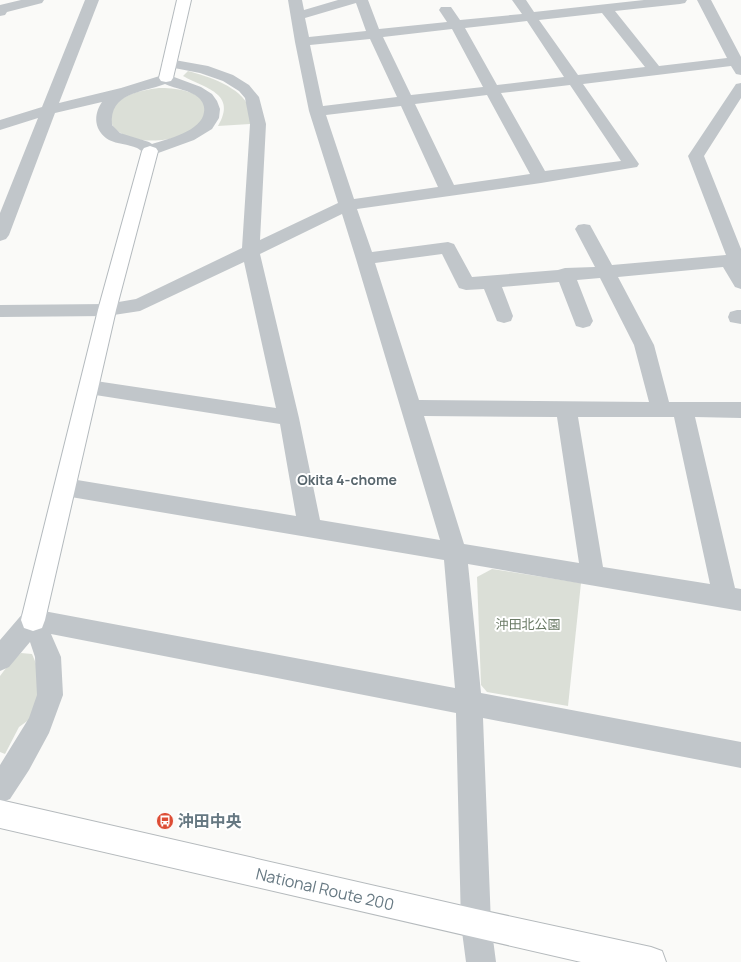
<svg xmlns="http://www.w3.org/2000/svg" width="741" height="962" font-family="Manrope,'Noto Sans JP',sans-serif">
	<rect width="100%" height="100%" fill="#fafaf8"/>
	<!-- green -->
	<g fill="#dbdfd7">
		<path d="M188,71C207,76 242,87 249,108C250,113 250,119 250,124L218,126C238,93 204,88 183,76Z"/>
		<path d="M159,88C172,88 204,90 205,108C205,114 204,118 201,123C187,140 152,144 132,138C104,130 103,107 129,95C139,91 149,89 159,88Z"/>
		<path d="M492,569L581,583L568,706L487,692L481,685L477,577Z"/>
		<path d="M21,653L32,654L40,673V691L30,719L19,727L5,754L0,752V676L9,664Z"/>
	</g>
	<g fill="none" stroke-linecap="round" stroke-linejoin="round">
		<!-- secondary casing -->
		<g stroke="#b4babe" stroke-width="2">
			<g id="secondary">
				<path d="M177,0H191L173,78L171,81L166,82L161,81L159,78Z"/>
				<path d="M150,146L156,148L158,151L116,310L45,620L42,628L33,631L24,628L21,620L98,310L142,151L144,148Z"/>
			</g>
		</g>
		<!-- highway casing -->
		<g stroke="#b5babd" stroke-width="2">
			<path id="highway" d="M0,800L476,909L651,947L662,951L666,962H581L0,828Z"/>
		</g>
		<!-- street -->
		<g fill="#c1c6ca" fill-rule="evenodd">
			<path d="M21,0H44L42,3L7,12L5,15L0,16V5Z"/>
			<path d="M85,0H99L59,103L121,88L166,74L201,87L212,94L217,101L220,109L219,118L212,129L194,140L150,156C144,154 142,151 137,148C128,144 117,144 109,140C94,131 93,115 102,102L55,113L9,235L6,239L0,241V213L38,118L0,130V120L42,107ZM165,84C176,89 190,90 199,98C203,102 205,107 204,112C202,131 168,139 152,144L149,142L120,133L112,125C109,92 142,93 165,84Z"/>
			<path d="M288,0H302L304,10L338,0H368L379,29L447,22L439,10L441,7H451L460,20L522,14L512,0H526L534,12L644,0H687L685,3L680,4L615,11L659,66L727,58L697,0H711L741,57V75L736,74L731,66L583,84L639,164L637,167L541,183L357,209L372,252L448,242L454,244L472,277L558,270L565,268L595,267L575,229L578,225L584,224L590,225L612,265L726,255L688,156L736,84L741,83V98L704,156L741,249V289L735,287L723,267L618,277L654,345L669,402H741V418L695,417L735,588L741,589V611L468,564L481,693L741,742V768L483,718L491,924L496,962H466L461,924L456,713L51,634L61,657L63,695L49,733L29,770L10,799L0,803V765L29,718L37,695L35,657L30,642L9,667L0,671V640L24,612L33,609L455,688L444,560L65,496L57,493L54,487L57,481L65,478L296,516L280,424L89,394L82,392L79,387L82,382L89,380L276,408L244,262L140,311L107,316L0,317V305L107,304L136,299L242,248L250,124L245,98L239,91L223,81L200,73L164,66L162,63L164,60L169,59L208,66L233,75L249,85L259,97L266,124L260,240L338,203L309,111L295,42ZM356,3L366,31L309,37L305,18ZM602,13L645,67L578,75L539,20ZM527,21L564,77L497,85L465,28ZM452,29L483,87L411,95L383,37ZM370,39L397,97L323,106L310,45ZM570,85L621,161L545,171L501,93ZM487,95L530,174L454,185L415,104ZM401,106L438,187L354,199L326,115ZM342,214L356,259L440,540L320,520L299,418L260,254ZM442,254L459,288L466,290L484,289L497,321L504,323L511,321L513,316L502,287L559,282L576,326L583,328L590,326L593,321L577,280L600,278L634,345L649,402L419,400L375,263ZM424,416L557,417L579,563L464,544ZM578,417H674L710,584L603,567Z"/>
			<path d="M737,310H741V324L730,322L728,317L730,312Z"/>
		</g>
		<!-- secondary -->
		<use href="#secondary" fill="#fff" fill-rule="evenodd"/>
		<!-- highway -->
		<use href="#highway" fill="#fff" fill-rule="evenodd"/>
	</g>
	<!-- icons -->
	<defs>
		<g id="bus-disc" transform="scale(0.9)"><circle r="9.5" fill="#dd4d35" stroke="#fff"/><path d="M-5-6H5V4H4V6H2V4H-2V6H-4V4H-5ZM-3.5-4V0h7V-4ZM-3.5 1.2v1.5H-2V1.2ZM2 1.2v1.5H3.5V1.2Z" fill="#fff"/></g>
	</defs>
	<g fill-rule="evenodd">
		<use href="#bus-disc" x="165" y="821"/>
	</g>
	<g text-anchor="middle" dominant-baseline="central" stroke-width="4" stroke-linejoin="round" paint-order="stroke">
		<!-- park labels -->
		<g font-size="13" fill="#6a7a65" stroke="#fff">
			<text x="528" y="624">沖田北公園</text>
		</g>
		<!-- neighbourhood labels -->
		<g font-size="14" font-weight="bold" fill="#58666d" stroke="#fff">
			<text x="347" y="479">Okita 4-chome</text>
		</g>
		<!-- near-poi labels -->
		<g font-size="16" font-weight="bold" fill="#667882" stroke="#fff" text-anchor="start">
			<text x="178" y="821">沖田中央</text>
		</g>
		<!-- near-street labels -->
		<g font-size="16" fill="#667882" stroke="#fff">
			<text transform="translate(325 889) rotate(13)">National Route 200</text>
		</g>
	</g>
</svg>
